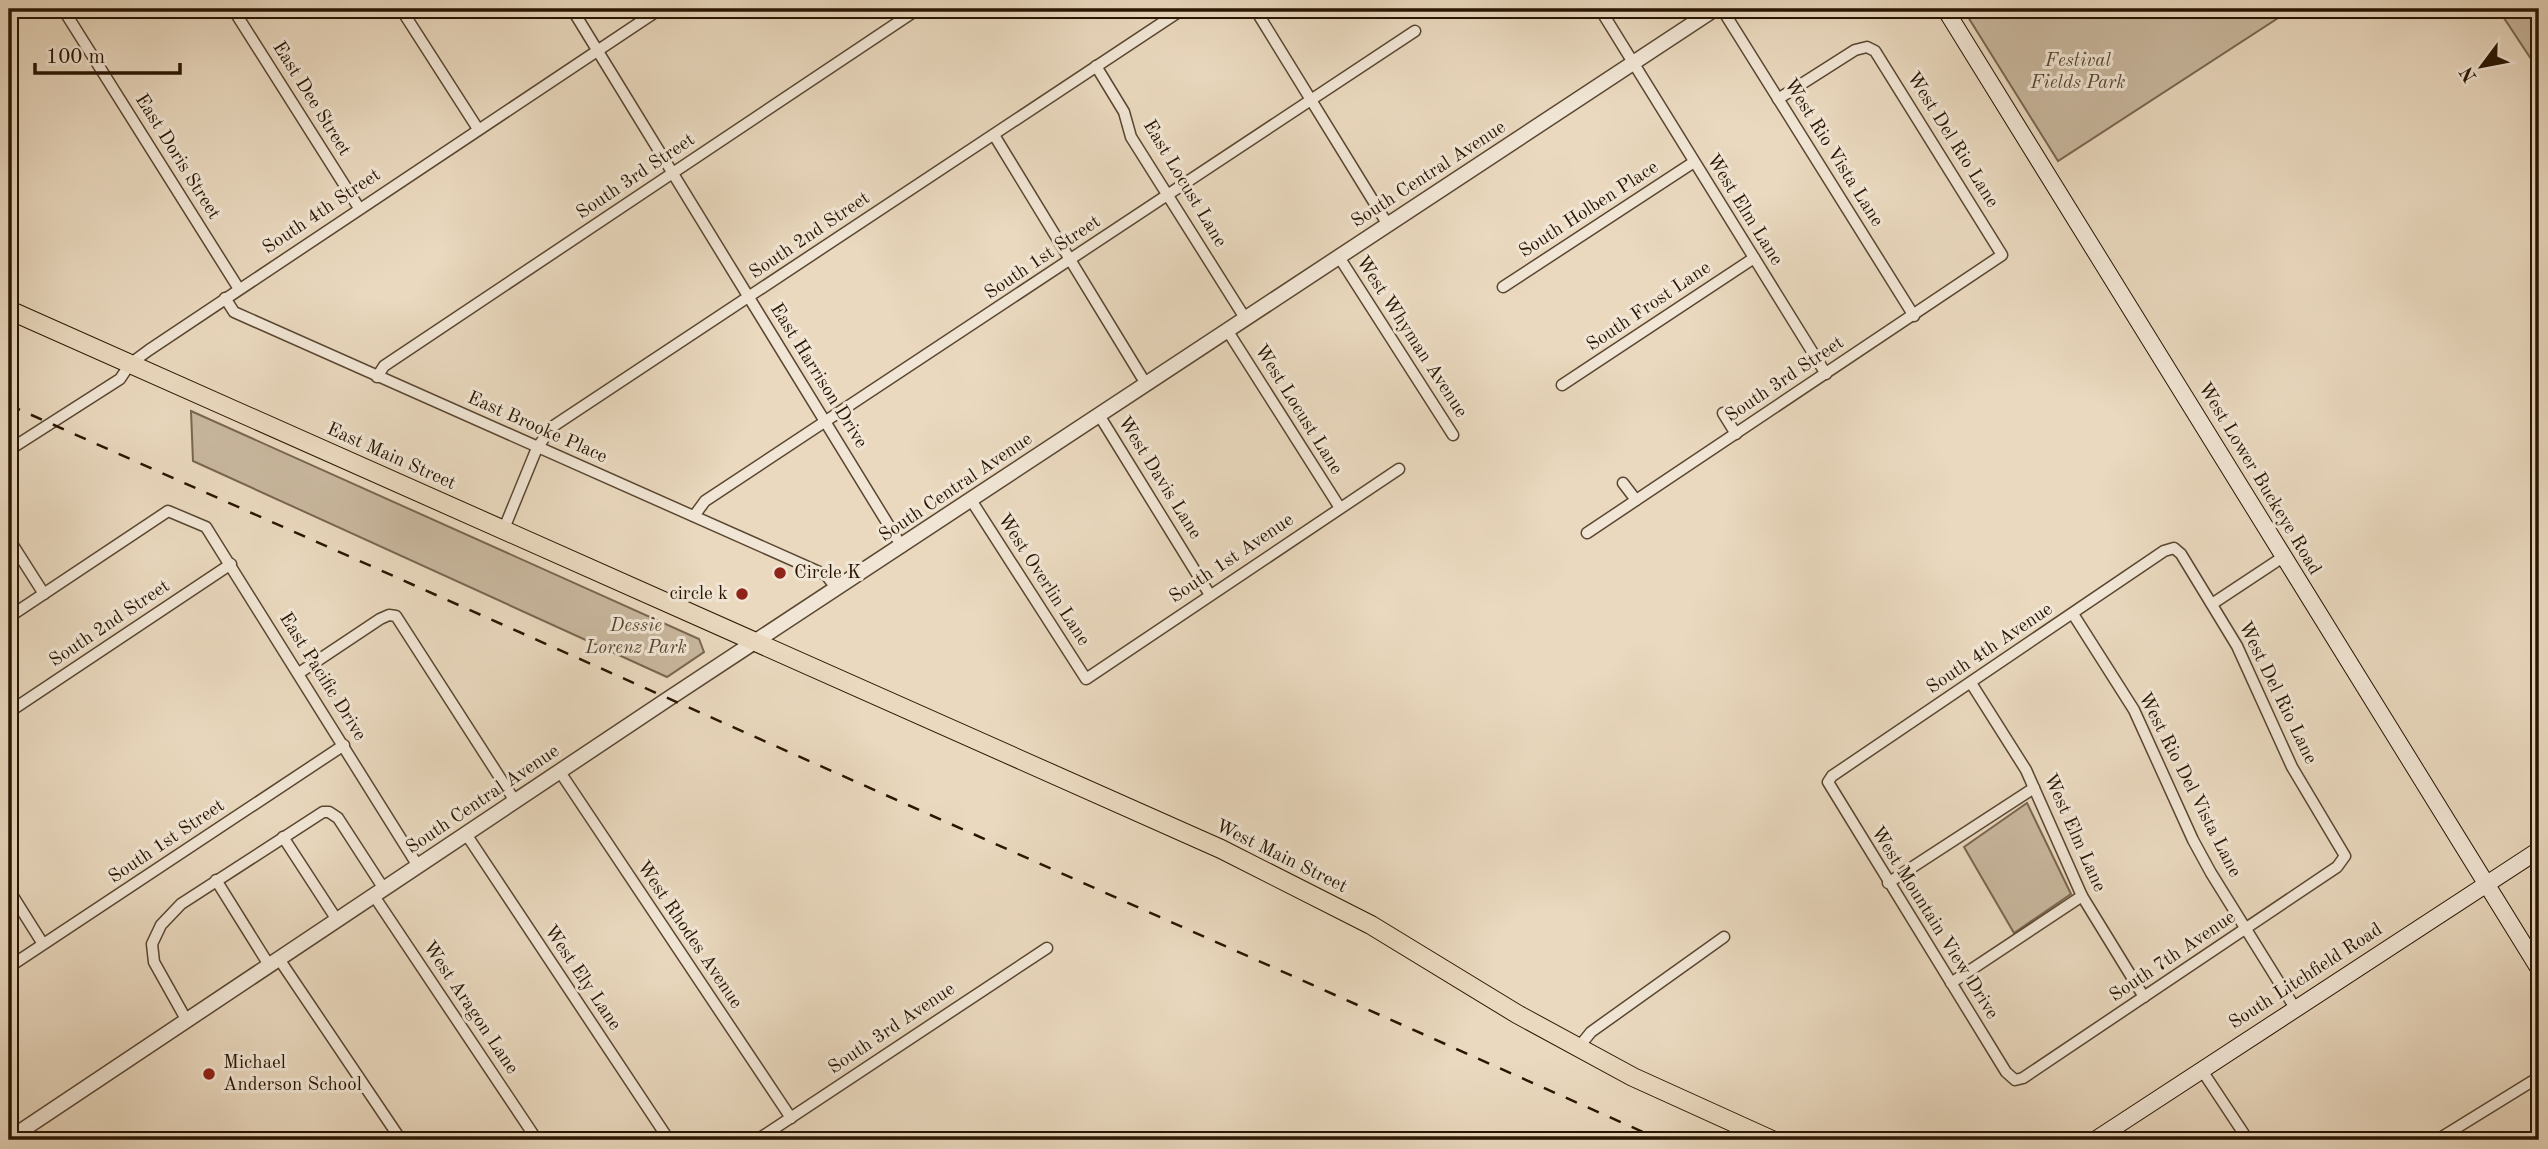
<svg xmlns="http://www.w3.org/2000/svg" width="2548" height="1149" font-family="'Old Standard TT',serif">
	<rect width="100%" height="100%" fill="#ead9bf"/>
	<filter id="stains"><feTurbulence type="fractalNoise" baseFrequency=".00286" numOctaves="4"/><feColorMatrix values="0 0 0 0 .2 0 0 0 0 .09 0 0 0 0 .02 0 0 0 .5 -.17"/></filter>
	<radialGradient id="worn" r=".72"><stop offset=".6" stop-color="#630" stop-opacity="0"/><stop offset="1" stop-color="#630" stop-opacity=".3"/></radialGradient>
	<!-- green -->
	<g fill="#c9b89f" stroke="#796650" stroke-width="2">
		<path d="M1963,9H2292L2058,161Z"/>
		<path d="M2498,9H2539V71Z"/>
		<path d="M191,411L699,639L704,652L667,677L193,461Z"/>
		<path d="M2027,803L2071,894L2014,933L1964,847Z"/>
	</g>
	<g fill="none" stroke-linecap="round" stroke-linejoin="round">
		<!-- minor casing -->
		<g stroke="#594631" stroke-width="13">
			<g id="minor">
				<path d="M63,9L239,289"/>
				<path d="M233,9L359,208"/>
				<path d="M401,9L478,129"/>
				<path d="M572,9L902,547"/>
				<path d="M1255,9L1388,225"/>
				<path d="M1600,9L1826,374"/>
				<path d="M1722,9L1914,316"/>
				<path d="M1096,66L1124,112L1131,137L1245,318"/>
				<path d="M994,135L1146,384"/>
				<path d="M1339,257L1453,435"/>
				<path d="M1503,287L1694,162"/>
				<path d="M225,298L234,312L826,575L837,589"/>
				<path d="M1227,330L1340,508"/>
				<path d="M377,377L384,366L918,9"/>
				<path d="M1562,385L1754,258"/>
				<path d="M1723,413L1736,434"/>
				<path d="M1099,415L1210,595"/>
				<path d="M9,450L120,379L130,364L149,350L660,9"/>
				<path d="M1623,483L1636,500"/>
				<path d="M971,500L1086,679L1399,469"/>
				<path d="M694,516L705,501L1415,31"/>
				<path d="M503,531L537,448L552,427L1183,9"/>
				<path d="M1587,533L2002,255L1875,51L1867,47L1855,50L1778,99"/>
				<path d="M9,539L44,594"/>
				<path d="M2174,548L2181,554L2237,646L2292,767L2345,856L2337,867L2023,1078L2015,1080L2006,1072L1828,782L1832,776L2164,551Z"/>
				<path d="M2212,604L2283,557"/>
				<path d="M2073,614L2134,710L2193,840L2211,873L2295,1008"/>
				<path d="M9,617L168,511L206,527L418,866"/>
				<path d="M299,673L380,619L389,615L396,616L515,801"/>
				<path d="M1971,683L2026,770L2082,896L2144,997"/>
				<path d="M9,712L231,564"/>
				<path d="M560,772L791,1118"/>
				<path d="M466,834L669,1140"/>
				<path d="M283,837L337,920"/>
				<path d="M216,880L269,965"/>
				<path d="M1888,883L2034,788"/>
				<path d="M9,890L43,944"/>
				<path d="M374,896L537,1140"/>
				<path d="M279,959L401,1140"/>
				<path d="M9,967L344,745"/>
				<path d="M1951,983L2082,896"/>
				<path d="M187,1021L154,962L152,944L161,925L181,904L323,812H329L338,818L384,889"/>
				<path d="M1578,1048L1591,1032L1724,937"/>
				<path d="M2201,1069L2248,1140"/>
				<path d="M757,1140L1047,948"/>
				<path d="M2437,1140L2539,1077"/>
			</g>
		</g>
		<!-- tertiary casing -->
		<g stroke="#594631" stroke-width="17">
			<path id="tertiary" d="M9,1139L668,699L1715,9"/>
		</g>
		<!-- secondary casing -->
		<g stroke="#291502" stroke-width="18">
			<g id="secondary">
				<path d="M1945,9L2539,969"/>
				<path d="M2095,1140L2539,850"/>
			</g>
		</g>
		<!-- primary casing -->
		<g stroke="#291502" stroke-width="20">
			<path id="primary" d="M9,310L1221,849L1371,925L1517,1014L1633,1077L1772,1140"/>
		</g>
		<!-- minor -->
		<use href="#minor" stroke="#f1e6d5" stroke-width="10"/>
		<!-- tertiary -->
		<use href="#tertiary" stroke="#f1e6d5" stroke-width="14"/>
		<!-- secondary -->
		<use href="#secondary" stroke="#f1e6d5" stroke-width="16"/>
		<!-- primary -->
		<use href="#primary" stroke="#ead9bf" stroke-width="18"/>
		<!-- rail -->
		<path stroke="#291502" stroke-width="2.5" stroke-dasharray="12 12" stroke-linecap="butt" d="M9,405L1661,1140"/>
	</g>
	<!-- markers -->
	<g fill="#8f2418" stroke="#f1e6d5" stroke-width="2.5">
		<circle cx="780" cy="573" r="7"/>
		<circle cx="742" cy="594" r="7"/>
		<circle cx="209" cy="1074" r="7"/>
	</g>
	<g text-anchor="middle" dominant-baseline="central" stroke-width="6" stroke-linejoin="round" paint-order="stroke">
		<!-- park labels -->
		<g font-size="19" font-style="italic" fill="#594631" stroke="#f1e6d5">
			<text x="2078" y="61">Festival<tspan x="2078" dy="22">Fields Park</tspan></text>
			<text x="636" y="626">Dessie<tspan x="636" dy="22">Lorenz Park</tspan></text>
		</g>
		<!-- street labels -->
		<g font-size="19" fill="#291502" stroke="#f1e6d5">
			<text transform="translate(311 99) rotate(58)">East Dee Street</text>
			<text transform="translate(1952 140) rotate(58)">West Del Rio Lane</text>
			<text transform="translate(1833 153) rotate(58)">West Rio Vista Lane</text>
			<text transform="translate(177 157) rotate(58)">East Doris Street</text>
			<text transform="translate(1429 175) rotate(-33)">South Central Avenue</text>
			<text transform="translate(636 177) rotate(-34)">South 3rd Street</text>
			<text transform="translate(1184 184) rotate(59)">East Locust Lane</text>
			<text transform="translate(1589 210) rotate(-33)">South Holben Place</text>
			<text transform="translate(1744 210) rotate(58)">West Elm Lane</text>
			<text transform="translate(322 212) rotate(-34)">South 4th Street</text>
			<text transform="translate(810 236) rotate(-34)">South 2nd Street</text>
			<text transform="translate(1043 258) rotate(-34)">South 1st Street</text>
			<text transform="translate(1649 307) rotate(-34)">South Frost Lane</text>
			<text transform="translate(1411 337) rotate(57)">West Whyman Avenue</text>
			<text transform="translate(818 376) rotate(58)">East Harrison Drive</text>
			<text transform="translate(1785 380) rotate(-34)">South 3rd Street</text>
			<text transform="translate(1298 410) rotate(58)">West Locust Lane</text>
			<text transform="translate(537 428) rotate(24)">East Brooke Place</text>
			<text transform="translate(391 457) rotate(24)">East Main Street</text>
			<text transform="translate(1159 478) rotate(58)">West Davis Lane</text>
			<text transform="translate(2259 479) rotate(59)">West Lower Buckeye Road</text>
			<text transform="translate(956 488) rotate(-34)">South Central Avenue</text>
			<text transform="translate(1232 559) rotate(-34)">South 1st Avenue</text>
			<text transform="translate(1043 580) rotate(57)">West Overlin Lane</text>
			<text transform="translate(110 624) rotate(-34)">South 2nd Street</text>
			<text transform="translate(1990 649) rotate(-34)">South 4th Avenue</text>
			<text transform="translate(322 677) rotate(58)">East Pacific Drive</text>
			<text transform="translate(2277 693) rotate(64)">West Del Rio Lane</text>
			<text transform="translate(2189 785) rotate(63)">West Rio Del Vista Lane</text>
			<text transform="translate(483 800) rotate(-34)">South Central Avenue</text>
			<text transform="translate(2074 833) rotate(66)">West Elm Lane</text>
			<text transform="translate(167 842) rotate(-34)">South 1st Street</text>
			<text transform="translate(1281 857) rotate(26)">West Main Street</text>
			<text transform="translate(1934 923) rotate(58)">West Mountain View Drive</text>
			<text transform="translate(689 935) rotate(56)">West Rhodes Avenue</text>
			<text transform="translate(2173 957) rotate(-34)">South 7th Avenue</text>
			<text transform="translate(2306 977) rotate(-33)">South Litchfield Road</text>
			<text transform="translate(582 978) rotate(56)">West Ely Lane</text>
			<text transform="translate(470 1008) rotate(56)">West Aragon Lane</text>
			<text transform="translate(892 1029) rotate(-34)">South 3rd Avenue</text>
		</g>
		<!-- poi labels -->
		<g font-size="19" fill="#291502" stroke="#f1e6d5" text-anchor="start">
			<text x="794" y="573">Circle K</text>
			<text x="728" y="594" text-anchor="end">circle k</text>
			<text x="223" y="1063">Michael<tspan x="223" dy="22">Anderson School</tspan></text>
		</g>
	</g>
	<!-- margin -->
	<rect width="2548" height="1149" fill="none" stroke="#ead9bf" stroke-width="35"/>
	<rect x="10" y="10" width="2527" height="1128" fill="none" stroke="#291502" stroke-width="3.5"/>
	<rect x="18" y="18" width="2513" height="1114" fill="none" stroke="#291502" stroke-width="2"/>
	<!-- north arrow -->
	<g transform="translate(2482 66) rotate(238)" stroke="#f1e6d5" stroke-width="5" paint-order="stroke">
	<path d="M0-5L12 26L0 18L-12 26Z" fill="#291502"/>
	<text y="-10" font-size="19" font-weight="bold" text-anchor="middle" fill="#291502">N</text>
	</g>
	<!-- scale -->
	<path d="M35 63v10h145v-10" fill="none" stroke="#291502" stroke-width="3.5"/>
	<text x="46" y="63" font-size="21" fill="#291502" stroke="#f1e6d5" stroke-width="5" paint-order="stroke">100 m</text>
	<rect width="100%" height="100%" filter="url(#stains)"/>
	<rect width="100%" height="100%" fill="url(#worn)"/>
</svg>
